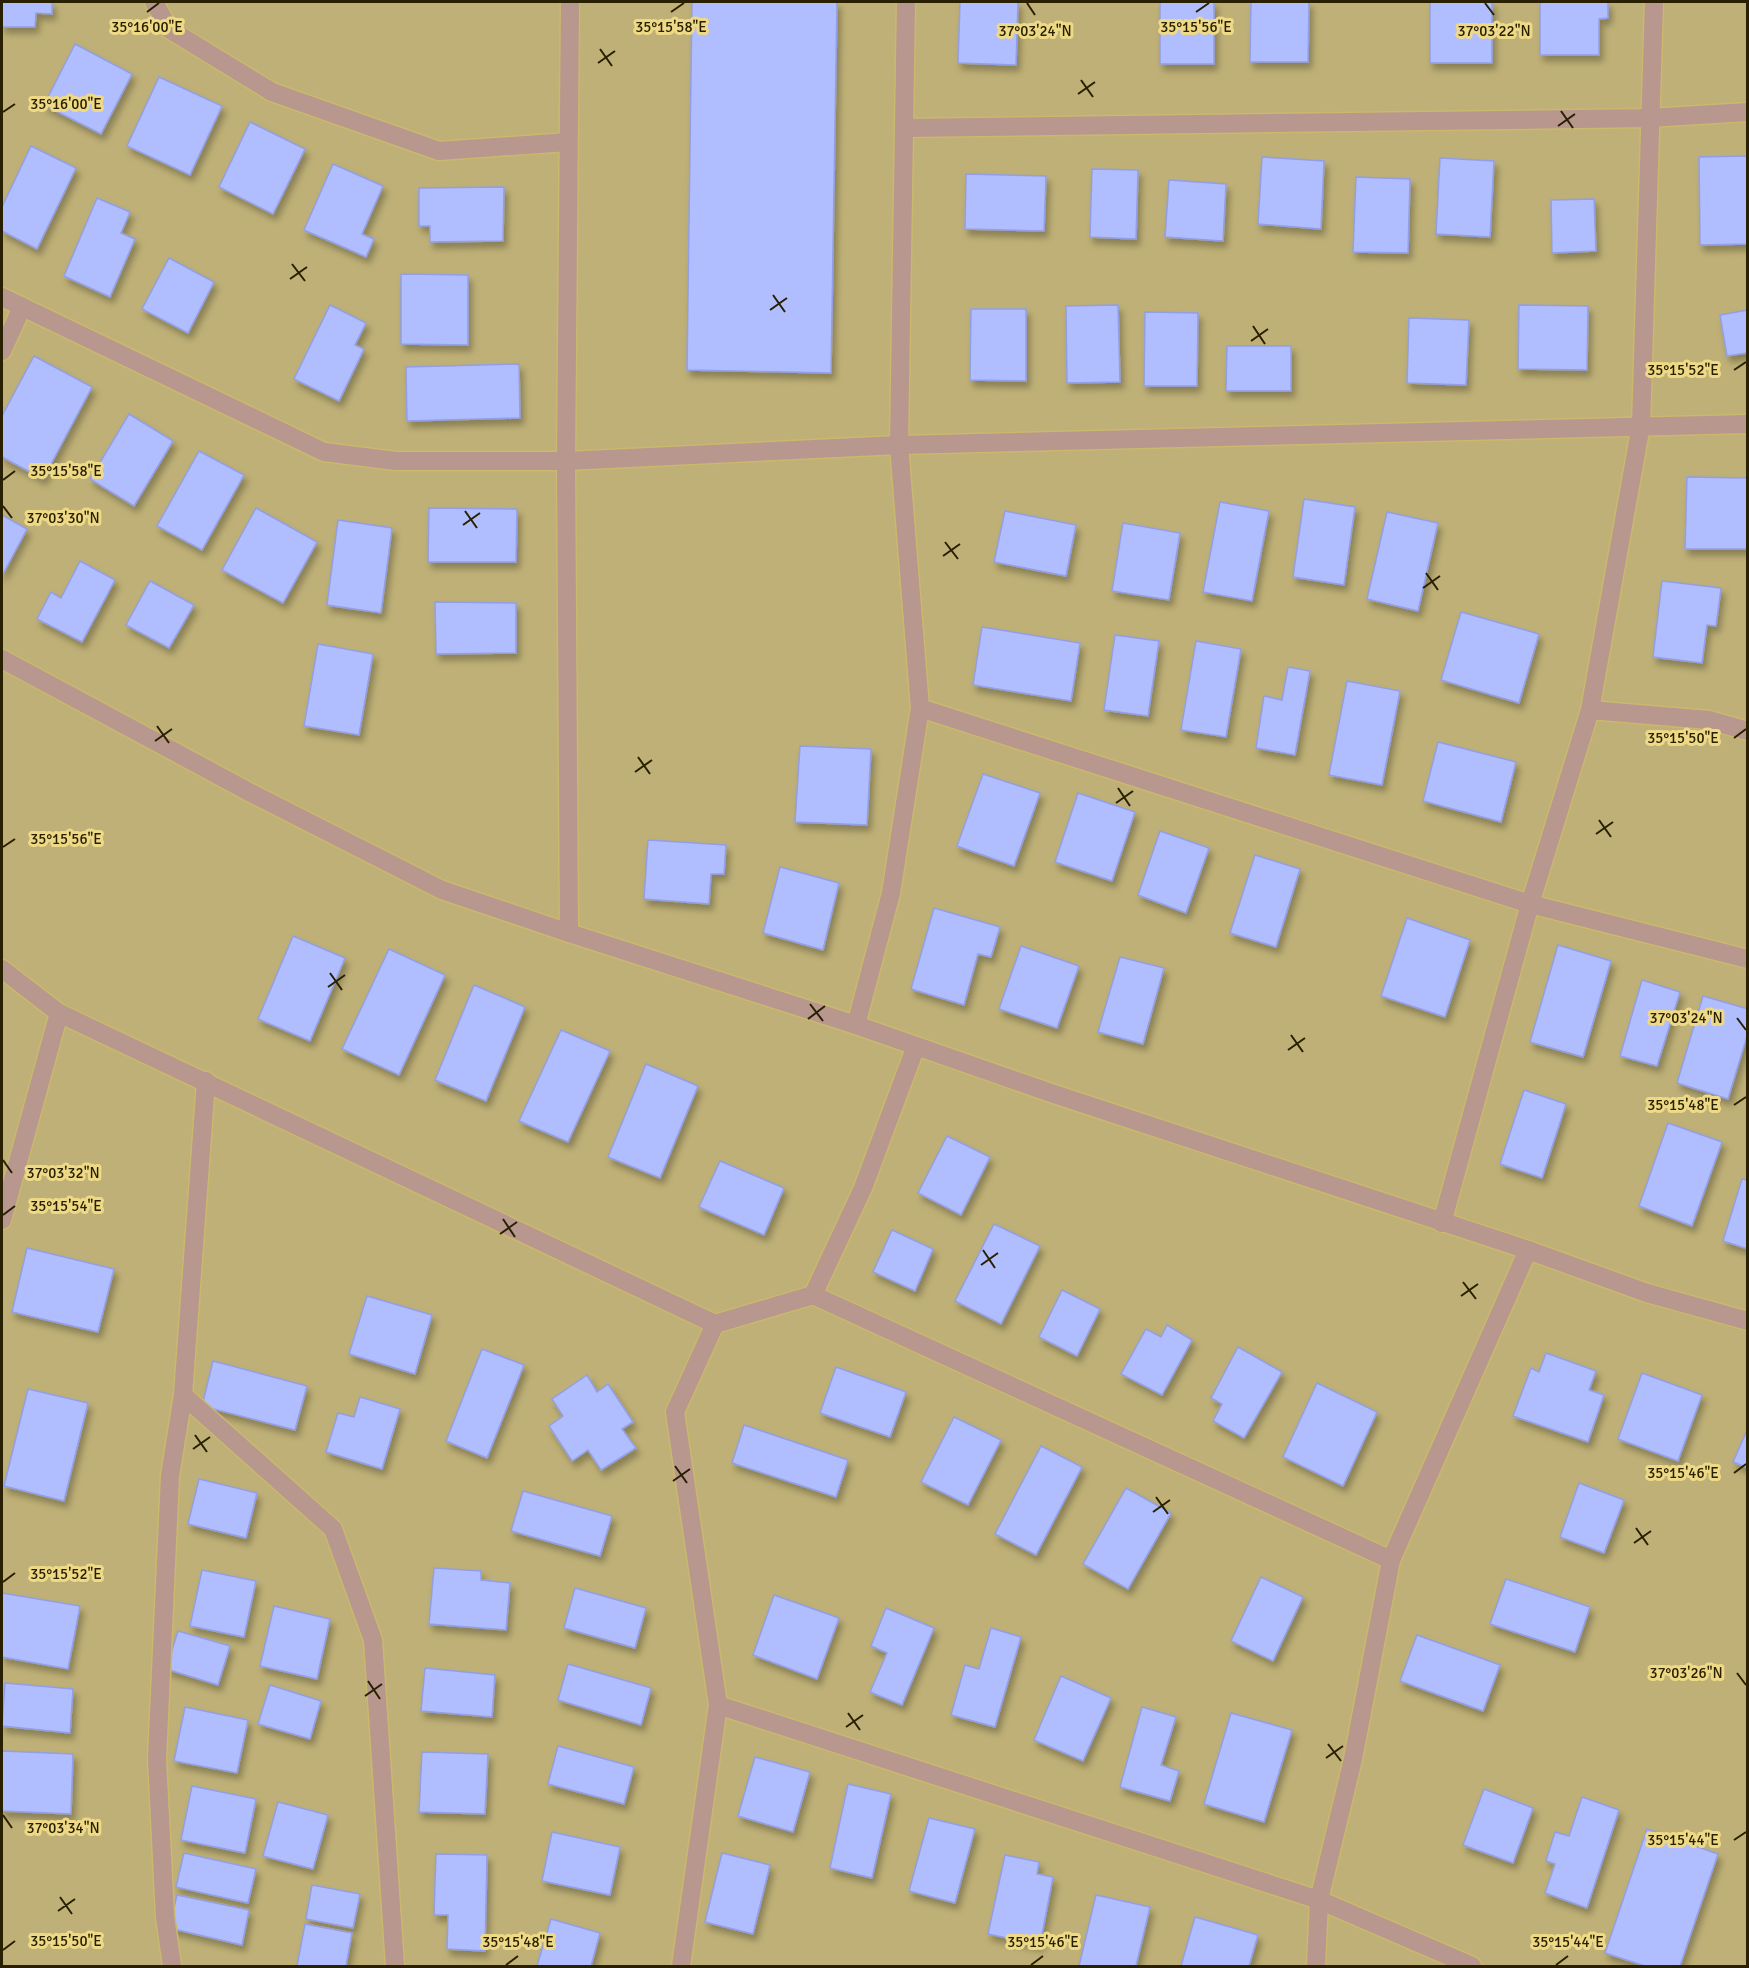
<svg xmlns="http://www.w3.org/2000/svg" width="1749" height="1968" font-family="Signika,sans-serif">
	<defs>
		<filter id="shadow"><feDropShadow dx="3.5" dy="6" stdDeviation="3" flood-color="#0004"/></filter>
	</defs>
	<rect width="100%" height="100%" fill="#eed986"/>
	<!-- green -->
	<rect fill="#beb076" x="2" y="2" width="1745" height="1964"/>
	<!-- building -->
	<g fill="#b0bdfe" stroke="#929fe6" stroke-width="1.5" filter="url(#shadow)">
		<path d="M2,2H52V14L36,13L35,27H2Z"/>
		<path d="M692,2H837L831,373L687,370Z"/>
		<path d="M960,2H1018L1016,65L958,63Z"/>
		<rect x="1160" y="2" width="54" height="62"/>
		<path d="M1251,2H1309L1308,62H1250Z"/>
		<rect x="1430" y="2" width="62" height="61"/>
		<path d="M1540,2H1608V18L1599,19V55H1540Z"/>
		<path d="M75,44L132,74L101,134L44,105Z"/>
		<path d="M159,77L222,106L190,175L127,146Z"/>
		<path d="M250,122L305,149L273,214L219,187Z"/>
		<path d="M31,146L76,168L37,249L2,231V207Z"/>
		<path d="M1748,156V244L1700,245L1699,157Z"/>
		<path d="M1262,157L1324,161L1321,229L1258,224Z"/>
		<path d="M1440,158L1494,161L1490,237L1436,234Z"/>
		<path d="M333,164L383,186L362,234L374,239L366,257L304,230Z"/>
		<path d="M1092,169L1138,170L1136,239L1090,237Z"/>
		<path d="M966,174L1046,176L1044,231L965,229Z"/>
		<path d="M1356,177L1410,179L1408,253L1353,252Z"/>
		<path d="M1169,180L1226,184L1223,241L1165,237Z"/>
		<path d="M504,187L503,241L430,242V226H419V188Z"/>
		<path d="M97,198L130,212L121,233L135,239L110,297L64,276Z"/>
		<path d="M1594,199L1596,251L1552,253L1551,200Z"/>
		<path d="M169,258L214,282L188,333L142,309Z"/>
		<path d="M401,274L468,275V345L401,344Z"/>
		<path d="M330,305L366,323L355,345L364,349L339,401L294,379Z"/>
		<path d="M1118,305L1120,382L1067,383L1066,306Z"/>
		<path d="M1519,305L1588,306L1587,370L1518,369Z"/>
		<path d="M971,309H1026V381L970,380Z"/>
		<path d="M1748,310V356L1747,353L1727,356L1720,315Z"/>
		<path d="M1145,312L1198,313L1197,386H1144Z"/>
		<path d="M1409,318L1469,320L1466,385L1407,383Z"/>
		<path d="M1227,346H1291V391H1226Z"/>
		<path d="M34,356L92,387L43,479L2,457V416Z"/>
		<path d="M519,364L520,418L407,421L406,367Z"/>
		<path d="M129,414L173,441L134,506L90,479Z"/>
		<path d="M199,451L244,475L202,550L157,526Z"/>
		<path d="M1687,477L1748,478L1747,549H1685Z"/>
		<path d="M1304,499L1355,507L1344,585L1293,577Z"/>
		<path d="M1220,502L1269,511L1252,601L1203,592Z"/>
		<path d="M256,508L317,542L283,603L222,570Z"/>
		<path d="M429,508L517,509L516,562H428Z"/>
		<path d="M1005,511L1076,525L1066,576L994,562Z"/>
		<path d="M1387,512L1438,523L1418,611L1367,599Z"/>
		<path d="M2,515L27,529L2,576Z"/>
		<path d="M338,520L392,528L381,613L327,605Z"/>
		<path d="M1123,523L1180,533L1169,600L1112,591Z"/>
		<path d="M80,561L115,580L82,642L37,619L51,592L61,598Z"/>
		<path d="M150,581L194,605L169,648L126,625Z"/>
		<path d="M1662,581L1721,588L1716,626L1707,625L1702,663L1653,657Z"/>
		<path d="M435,602L516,603V653L436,654Z"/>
		<path d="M1461,612L1539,634L1519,703L1441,680Z"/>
		<path d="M982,627L1080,643L1071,701L973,685Z"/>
		<path d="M1115,635L1159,641L1148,716L1104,710Z"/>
		<path d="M1196,641L1241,649L1226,737L1181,730Z"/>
		<path d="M318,644L373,654L359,735L304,726Z"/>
		<path d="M1288,667L1310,671L1295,755L1256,748L1264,696L1282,700Z"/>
		<path d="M1347,681L1400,691L1382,785L1329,775Z"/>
		<path d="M1438,742L1516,762L1501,822L1423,801Z"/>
		<path d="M800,746L871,749L867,825L795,822Z"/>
		<path d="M983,774L1040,793L1014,866L957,846Z"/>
		<path d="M1078,793L1135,812L1112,881L1055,862Z"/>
		<path d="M1160,831L1209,848L1186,913L1138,895Z"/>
		<path d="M648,840L726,845L724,874H711L709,904L644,899Z"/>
		<path d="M1255,855L1300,869L1276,947L1230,933Z"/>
		<path d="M780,867L839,883L823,950L763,933Z"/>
		<path d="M934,908L1000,927L991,957L978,954L964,1005L911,989Z"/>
		<path d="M1407,918L1470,940L1445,1017L1381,996Z"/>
		<path d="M293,936L345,958L310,1041L258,1019Z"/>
		<path d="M1558,945L1611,961L1583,1057L1530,1042Z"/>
		<path d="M1021,946L1079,966L1057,1028L999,1009Z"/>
		<path d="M389,949L445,975L399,1075L342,1049Z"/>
		<path d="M1120,957L1164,968L1143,1044L1098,1032Z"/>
		<path d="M1642,980L1680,992L1657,1066L1620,1056Z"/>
		<path d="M474,985L525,1007L486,1101L435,1080Z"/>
		<path d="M1703,996L1748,1009V1033L1728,1099L1677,1083Z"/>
		<path d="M561,1030L610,1051L568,1142L519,1121Z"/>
		<path d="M646,1064L698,1086L660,1178L608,1157Z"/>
		<path d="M1524,1090L1566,1104L1542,1178L1500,1164Z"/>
		<path d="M1668,1123L1722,1142L1692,1226L1639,1206Z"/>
		<path d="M947,1136L990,1157L961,1215L918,1193Z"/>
		<path d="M720,1161L784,1188L764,1235L699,1207Z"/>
		<path d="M1742,1179L1748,1180V1249L1723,1241Z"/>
		<path d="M994,1224L1040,1246L1001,1324L955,1301Z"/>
		<path d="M892,1230L933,1249L915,1291L873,1272Z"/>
		<path d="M27,1248L114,1269L98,1332L12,1312Z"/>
		<path d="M1062,1290L1100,1309L1077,1356L1039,1337Z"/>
		<path d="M367,1296L432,1315L415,1374L349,1354Z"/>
		<path d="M1167,1325L1192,1340L1162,1395L1121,1374L1146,1329L1161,1337Z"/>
		<path d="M1238,1347L1282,1372L1244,1438L1213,1421L1222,1404L1211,1398Z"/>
		<path d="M482,1349L524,1365L487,1458L446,1441Z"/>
		<path d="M1546,1353L1596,1371L1589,1390L1604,1395L1588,1442L1513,1416L1531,1368L1539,1372Z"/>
		<path d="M213,1361L307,1386L295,1430L202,1406Z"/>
		<path d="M836,1367L906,1392L890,1437L820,1413Z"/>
		<path d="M1642,1373L1702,1395L1678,1461L1618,1439Z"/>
		<path d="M587,1375L597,1392L608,1384L633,1422L622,1429L636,1448L601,1470L588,1450L572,1461L549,1426L563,1416L552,1399Z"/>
		<path d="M1317,1383L1377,1412L1343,1486L1283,1457Z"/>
		<path d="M28,1389L88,1403L64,1501L4,1486Z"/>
		<path d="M360,1397L400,1409L382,1469L326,1452L338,1413L354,1417Z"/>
		<path d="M954,1417L1001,1440L968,1505L921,1482Z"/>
		<path d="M744,1425L848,1460L836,1497L732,1463Z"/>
		<path d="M1748,1428V1468L1733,1462Z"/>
		<path d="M1041,1446L1082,1467L1036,1555L995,1534Z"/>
		<path d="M199,1479L257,1493L246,1538L188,1524Z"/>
		<path d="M1579,1483L1624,1500L1604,1553L1560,1537Z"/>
		<path d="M1126,1488L1171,1513L1128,1589L1083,1564Z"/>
		<path d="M523,1491L612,1516L600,1556L511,1531Z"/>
		<path d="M434,1568L481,1571V1580L510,1583L506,1630L429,1624Z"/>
		<path d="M202,1570L256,1581L244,1637L190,1626Z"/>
		<path d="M1261,1577L1303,1597L1273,1661L1231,1641Z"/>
		<path d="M1506,1579L1590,1607L1575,1652L1490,1624Z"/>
		<path d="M575,1588L646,1608L635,1648L564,1628Z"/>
		<path d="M2,1593L80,1606L68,1669L2,1657Z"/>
		<path d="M774,1595L839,1618L817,1679L753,1655Z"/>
		<path d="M274,1606L330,1619L317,1679L260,1666Z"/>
		<path d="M886,1608L934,1628L902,1705L870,1692L887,1653L871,1646Z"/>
		<path d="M991,1628L1021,1637L995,1727L951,1715L965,1665L979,1669Z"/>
		<path d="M178,1631L230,1646L218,1685L166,1669Z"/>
		<path d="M1417,1635L1500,1665L1483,1711L1400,1681Z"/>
		<path d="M568,1664L651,1688L641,1725L558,1700Z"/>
		<path d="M425,1668L495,1675L492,1717L421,1711Z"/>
		<path d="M1061,1676L1111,1698L1083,1761L1034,1740Z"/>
		<path d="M5,1683L73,1689L70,1733L2,1726Z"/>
		<path d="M270,1685L321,1701L310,1739L258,1724Z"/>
		<path d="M185,1707L248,1720L237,1773L174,1761Z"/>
		<path d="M1142,1707L1176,1717L1161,1765L1179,1771L1170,1801L1120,1787Z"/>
		<path d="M1231,1713L1292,1730L1264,1822L1204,1804Z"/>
		<path d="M558,1746L634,1767L624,1804L548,1784Z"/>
		<path d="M2,1751L73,1754L71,1814L2,1811Z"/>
		<path d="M422,1752L488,1754L485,1814L419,1812Z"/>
		<path d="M755,1757L810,1772L793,1832L738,1816Z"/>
		<path d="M848,1784L891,1794L872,1878L830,1868Z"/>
		<path d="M192,1786L256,1799L245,1853L181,1840Z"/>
		<path d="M1484,1789L1533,1808L1513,1863L1463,1845Z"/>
		<path d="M1582,1797L1619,1810L1587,1908L1545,1893L1555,1864L1546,1861L1555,1832L1569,1836Z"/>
		<path d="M278,1802L328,1815L313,1869L263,1856Z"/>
		<path d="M929,1818L975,1829L955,1903L909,1891Z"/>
		<path d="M1647,1829L1718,1854L1680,1966H1645L1605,1953Z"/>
		<path d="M552,1832L620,1847L610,1895L542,1881Z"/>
		<path d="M184,1853L256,1869L248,1903L176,1887Z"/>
		<path d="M722,1853L770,1865L753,1934L705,1922Z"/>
		<path d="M436,1854L487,1855L485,1951L447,1949L448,1915H434Z"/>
		<path d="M1005,1855L1039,1862L1037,1874L1053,1877L1040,1945L988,1934Z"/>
		<path d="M312,1885L360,1894L353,1928L306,1919Z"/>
		<path d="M177,1895L249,1910L242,1945L169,1928Z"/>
		<path d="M1096,1895L1150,1907L1136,1966H1079Z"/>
		<path d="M1195,1917L1258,1935L1249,1966H1181Z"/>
		<path d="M551,1919L600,1933L591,1966H537Z"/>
		<path d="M305,1924L352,1933L346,1966H297Z"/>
	</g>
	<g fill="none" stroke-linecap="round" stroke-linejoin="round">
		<!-- minor casing -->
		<g stroke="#cab86e" stroke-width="21">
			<g id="minor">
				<path d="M154,2L169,29L272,92L439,151L568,142"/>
				<path d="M904,128L1649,118L1748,112"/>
				<path d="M2,297L324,452L396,461H566L899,445L1748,424"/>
				<path d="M2,351L22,307"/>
				<path d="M2,659L253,794L442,890L569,933"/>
				<path d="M920,708L1530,904L1748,959"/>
				<path d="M1590,710L1709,720L1748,731"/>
				<path d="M2,969L59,1013L715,1324L813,1295L863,1188L916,1046"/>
				<path d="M856,1025L891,893L920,708L899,445L906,2"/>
				<path d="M2,1220L59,1013"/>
				<path d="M1442,1223L1530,904L1590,710L1641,425L1654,2"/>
				<path d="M813,1295L1391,1560"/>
				<path d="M183,1395L333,1529L373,1640L395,1966"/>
				<path d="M718,1705L1319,1900L1472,1966"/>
				<path d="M172,1966L165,1917L157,1759L170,1476L183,1395L206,1081"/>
				<path d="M681,1966L718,1705L675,1412L715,1324"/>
				<path d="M1316,1966L1319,1900L1353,1759L1391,1560L1528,1250"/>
			</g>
		</g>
		<!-- tertiary casing -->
		<g stroke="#cab86e" stroke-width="21">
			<path id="tertiary" d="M570,2L566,461L569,933L856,1025L1051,1093L1528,1250L1647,1293L1748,1321"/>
		</g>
		<!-- minor -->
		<use href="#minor" stroke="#b8978e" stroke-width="18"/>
		<!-- tertiary -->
		<use href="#tertiary" stroke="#b8978e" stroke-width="18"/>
	</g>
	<!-- ticks -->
	<path fill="none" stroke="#282000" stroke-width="2" d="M1027,3L1035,15M1485,3L1494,15M147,12L159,3M671,12L684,3M1196,12L1209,3M600,49L612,66M598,63L615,51M1081,80L1093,97M1078,94L1095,82M1561,111L1573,128M3,112L15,104M1558,126L1575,114M292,264L305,281M290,279L307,267M773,295L785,312M770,310L787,298M1253,326L1265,344M1251,341L1268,329M1734,370L1746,362M3,480L15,471M3,506L12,518M465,511L477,528M463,525L480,513M945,542L958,559M943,556L960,544M1426,573L1438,590M1423,588L1440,576M157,726L169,743M1734,738L1746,729M155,741L172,729M638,757L650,774M635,772L652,760M1118,788L1130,806M1116,803L1133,791M1599,820L1611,837M1596,834L1613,822M3,847L15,839M330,973L342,990M328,987L345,975M810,1004L823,1021M1737,1018L1746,1030M808,1019L825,1006M1291,1035L1303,1052M1288,1050L1305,1038M1734,1105L1746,1097M3,1160L12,1173M3,1215L15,1206M503,1219L515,1237M500,1234L517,1222M983,1250L995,1268M981,1265L998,1253M1463,1282L1476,1299M1461,1296L1478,1284M195,1435L207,1452M193,1449L210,1437M675,1466L687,1483M1734,1473L1746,1464M673,1481L690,1469M1156,1497L1168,1514M1153,1512L1170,1500M1636,1528L1648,1545M1634,1543L1651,1531M3,1582L15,1573M1737,1673L1746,1685M368,1681L380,1699M365,1696L382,1684M848,1713L860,1730M846,1727L863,1715M1328,1744L1341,1761M1326,1758L1343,1746M3,1815L12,1828M1734,1840L1746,1832M60,1897L72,1914M58,1911L75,1899M3,1950L15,1941M506,1965L518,1956M1031,1965L1043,1956M1556,1965L1568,1956"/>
	<g font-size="15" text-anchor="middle" fill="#282000" stroke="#eed986" stroke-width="6" stroke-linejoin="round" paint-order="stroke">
		<text x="147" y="32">35°16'00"E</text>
		<text x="671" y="32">35°15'58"E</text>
		<text x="1196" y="32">35°15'56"E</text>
		<text x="1494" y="36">37°03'22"N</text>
		<text x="1035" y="36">37°03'24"N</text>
		<text x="66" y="109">35°16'00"E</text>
		<text x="1683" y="375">35°15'52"E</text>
		<text x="66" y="476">35°15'58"E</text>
		<text x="63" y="523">37°03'30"N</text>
		<text x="1683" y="743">35°15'50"E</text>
		<text x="66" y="844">35°15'56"E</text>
		<text x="1686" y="1023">37°03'24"N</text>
		<text x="1683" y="1110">35°15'48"E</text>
		<text x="63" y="1178">37°03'32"N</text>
		<text x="66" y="1211">35°15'54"E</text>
		<text x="1683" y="1478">35°15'46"E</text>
		<text x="66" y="1579">35°15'52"E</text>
		<text x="1686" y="1678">37°03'26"N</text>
		<text x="63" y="1833">37°03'34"N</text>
		<text x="1683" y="1845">35°15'44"E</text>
		<text x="66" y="1946">35°15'50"E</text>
		<text x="518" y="1947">35°15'48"E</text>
		<text x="1043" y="1947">35°15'46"E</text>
		<text x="1568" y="1947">35°15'44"E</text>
	</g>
	<!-- border -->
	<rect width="1749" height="1968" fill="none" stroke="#282000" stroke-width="6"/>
</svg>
